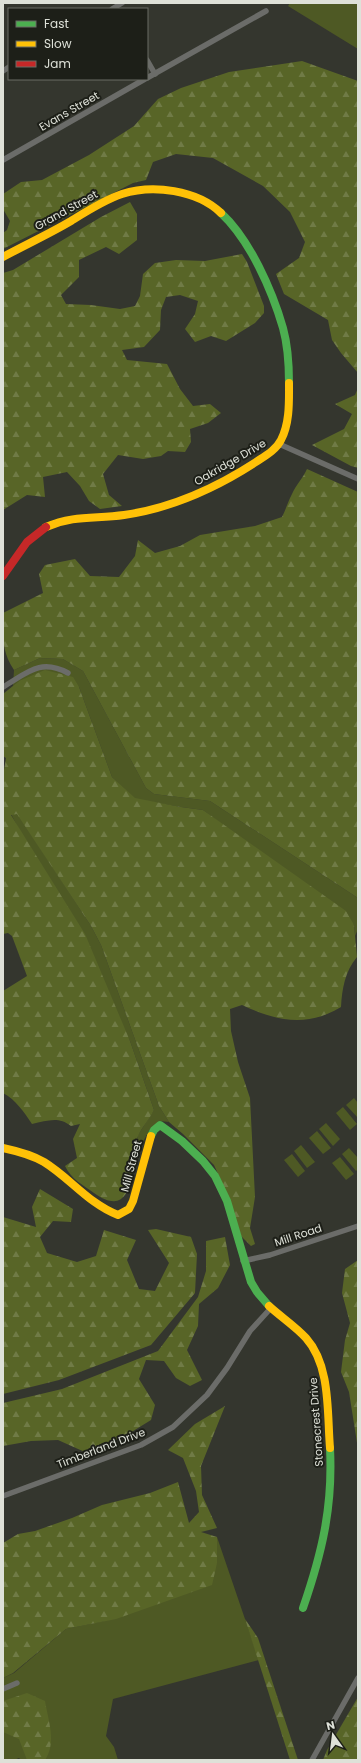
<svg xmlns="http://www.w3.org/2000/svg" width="361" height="1763" font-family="Poppins,sans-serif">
	<defs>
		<pattern id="forest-firs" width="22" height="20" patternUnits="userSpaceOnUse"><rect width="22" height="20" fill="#586527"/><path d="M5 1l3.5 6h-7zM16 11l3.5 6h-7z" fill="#707b46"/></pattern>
	</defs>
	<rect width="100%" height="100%" fill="#34362e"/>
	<!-- green -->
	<g fill="#4e5924">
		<path d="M290,3H358V49L288,6Z"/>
		<path d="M40,658L63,659L83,671L146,788L154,794L210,801L358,898V929L355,936L354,925L203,810L181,807L135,799L112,777L79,687L19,681L13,686L14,670Z"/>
		<path d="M11,814H18L91,926L101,945L159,1106L169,1122L160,1121C142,1133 140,1152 134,1172L138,1135L154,1110L130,1041Z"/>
		<path d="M354,1098L358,1103V1118L346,1105Z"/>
		<path d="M343,1107L357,1124L350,1130L336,1113Z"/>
		<path d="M326,1123L340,1139L333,1146L319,1129Z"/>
		<path d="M317,1131L331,1148L323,1154L309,1138Z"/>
		<path d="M301,1145L315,1162L307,1168L294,1151Z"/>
		<path d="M349,1148L358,1158V1169L356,1171L342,1154Z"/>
		<path d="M292,1154L305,1171L298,1177L284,1160Z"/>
		<path d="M340,1157L354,1174L346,1180L332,1163Z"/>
		<path d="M217,1537L259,1660L113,1699L106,1736L114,1747L118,1760H21L19,1758L14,1760H3V1678L14,1673L66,1629L104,1621L217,1563Z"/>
	</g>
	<!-- forest -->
	<g fill="url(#forest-firs)">
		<path d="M302,61L358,81V373L341,353L332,340L328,320L284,294L276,274L299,258L305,242L290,212L263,186L213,158L176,154L153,162L146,180L133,183L3,249V233L7,230L10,221L3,209V194L21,182L42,180L89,155L134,126L158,99L181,88L229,72Z"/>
		<path d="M130,202L137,214V240L119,254L106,247L79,260V277L61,295L66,304L91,305L120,309L135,306L140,296L143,274L155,263L176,260L205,261L242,254L247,262L264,306V313L255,323L226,341L211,336L195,342L185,329L195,314L198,301L180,295L166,297L161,310L160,330L144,347L122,350L127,360L167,364L180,389L193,406L210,404L221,413L208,423L190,429L191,442L185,452L168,451L161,456L143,459L118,455L103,474L109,495L122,506L100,509L89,501L80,486L67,472L43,477L45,497L27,495L3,510V273L13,270L101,217Z"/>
		<path d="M358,388V468L351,466L312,445L344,429L352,414L335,404L355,395Z"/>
		<path d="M307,469L358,492V898L210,801L154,794L146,788L83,671L63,659L40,658L14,670C1,650 3,636 3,613L43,593L39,574L45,565L75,559L90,576L119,577L135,556L138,540L155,553L180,546L200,535L255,526L282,517C286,509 288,502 292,494C296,485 303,478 307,469Z"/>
		<path d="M45,670L73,677L79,687L112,777L135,798L181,807L203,810L346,911L354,925L357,957C345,971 342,989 341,1007C306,1028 277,1021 242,1005L230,1009L231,1031L238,1062L250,1098L255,1197L250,1228L255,1244L251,1246L241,1236L229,1198L214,1165L183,1134L169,1122L159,1106L101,945L91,926L17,814L11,815L85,934L130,1041L154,1110C150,1118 141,1129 138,1136C131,1159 138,1224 94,1193C83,1185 71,1179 65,1166L77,1158L73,1139L80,1124L71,1126C58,1116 47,1121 32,1124C24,1112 16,1100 3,1093V991L27,976L12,936L8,933L3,934V776L6,758L3,756V694L19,681Z"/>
		<path d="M40,1189L73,1209L71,1222L53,1221L40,1237L47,1253L77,1262L96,1256L104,1230L136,1240L127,1260L139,1289L155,1291L169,1263L148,1230L156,1229L191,1237L197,1254L195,1293L151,1345L59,1380L3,1394V1217L36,1227L32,1207Z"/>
		<path d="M225,1237L230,1265L218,1288L199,1304L198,1326L187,1350L202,1380L190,1386L176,1378L164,1361L146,1360L139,1379L155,1405L151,1420L125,1436L87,1453L58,1440L31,1441L3,1446V1403L62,1389L158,1351L198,1297L206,1271V1241Z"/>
		<path d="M358,1260V1449L349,1392L341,1372L345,1340L350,1323L342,1293L345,1269Z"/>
		<path d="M225,1406L201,1466L202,1495L217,1528L201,1532L217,1537V1563L212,1585L116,1619L66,1629L13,1673L3,1678V1543L18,1534L35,1531L72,1518L102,1505L150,1493L178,1482L189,1523L199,1512L196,1491L183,1458L168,1450L195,1424Z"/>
		<path d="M245,1619L258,1638L298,1760H290Z"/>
		<path d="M27,1693L45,1701C48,1720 57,1743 45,1760H27L19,1739L3,1732V1701Z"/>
		<path d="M358,1697V1760H323L327,1750Z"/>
	</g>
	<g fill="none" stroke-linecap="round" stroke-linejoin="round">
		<!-- street -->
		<g stroke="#6b6c69" stroke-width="5.5">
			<path d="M112,9L122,3"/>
			<path d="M147,60L155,74"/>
			<path d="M3,71L9,67"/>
			<path d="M147,78L266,11"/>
			<path d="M3,160L145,79"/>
			<path d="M279,444L358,479"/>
			<path d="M3,687C27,673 40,658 68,673"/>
			<path d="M243,1261L270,1255L358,1226"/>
			<path d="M3,1496L141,1445L173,1427L207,1395L227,1368L250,1331L270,1309"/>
			<path d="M3,1689L17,1683"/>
			<path d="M312,1760L358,1678"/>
		</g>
		<!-- fast -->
		<g stroke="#4caf50" stroke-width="8">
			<path d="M221,213C250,240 272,290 283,328C288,346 289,365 289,383"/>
			<path d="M151,1136L154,1130L160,1125L182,1141L203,1161L215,1176L227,1201L251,1282L257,1292L269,1306"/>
			<path d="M303,1608C322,1553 333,1507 330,1448"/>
		</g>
		<!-- slow -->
		<g stroke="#ffc107" stroke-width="8">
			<path d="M3,257C25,245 49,234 71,221C87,211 104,200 122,194C153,184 197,190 221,213"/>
			<path d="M46,527C74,515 95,519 124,515C172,508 216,488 256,462C265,456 276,450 281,440C290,423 289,401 289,383"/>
			<path d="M3,1148C17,1151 32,1155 44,1162C70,1178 89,1204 118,1215L129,1209L133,1201L151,1136"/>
			<path d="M269,1306C281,1317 295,1326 306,1338C331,1366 327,1413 330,1448"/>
		</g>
		<!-- jam -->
		<path stroke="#c62828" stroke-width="8" d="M3,576L27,542L46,527"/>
	</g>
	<g text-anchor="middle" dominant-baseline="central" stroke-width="4" stroke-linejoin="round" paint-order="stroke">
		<!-- street labels -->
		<g font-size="11" fill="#dee1d8" stroke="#1d1f18">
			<text transform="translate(69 111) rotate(-30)">Evans Street</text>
			<text transform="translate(66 210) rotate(-29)">Grand Street</text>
			<text transform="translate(230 462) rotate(-30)">Oakridge Drive</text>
			<text transform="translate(131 1166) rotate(-75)">Mill Street</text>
			<text transform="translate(298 1235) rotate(-18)">Mill Road</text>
			<text transform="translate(316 1422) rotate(-94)">Stonecrest Drive</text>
			<text transform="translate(101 1448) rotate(-21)">Timberland Drive</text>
		</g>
	</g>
	<!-- border -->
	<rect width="361" height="1763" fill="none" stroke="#dee1d8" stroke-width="8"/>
	<!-- legend -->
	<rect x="8" y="8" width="140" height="72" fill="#1d1f18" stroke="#6a6d65"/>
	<rect x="16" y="21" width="20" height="6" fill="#4caf50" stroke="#6a6d65"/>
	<text x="44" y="28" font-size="12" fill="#dee1d8">Fast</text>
	<rect x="16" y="41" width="20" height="6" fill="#ffc107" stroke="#6a6d65"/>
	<text x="44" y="48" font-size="12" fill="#dee1d8">Slow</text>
	<rect x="16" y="61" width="20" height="6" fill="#c62828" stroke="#6a6d65"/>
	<text x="44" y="68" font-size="12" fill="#dee1d8">Jam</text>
	<!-- north arrow -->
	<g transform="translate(333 1735) rotate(346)" stroke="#1d1f18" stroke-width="3" paint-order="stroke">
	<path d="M0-3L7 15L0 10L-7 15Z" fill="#dee1d8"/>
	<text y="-6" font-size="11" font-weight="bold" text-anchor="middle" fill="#dee1d8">N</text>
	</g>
</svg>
